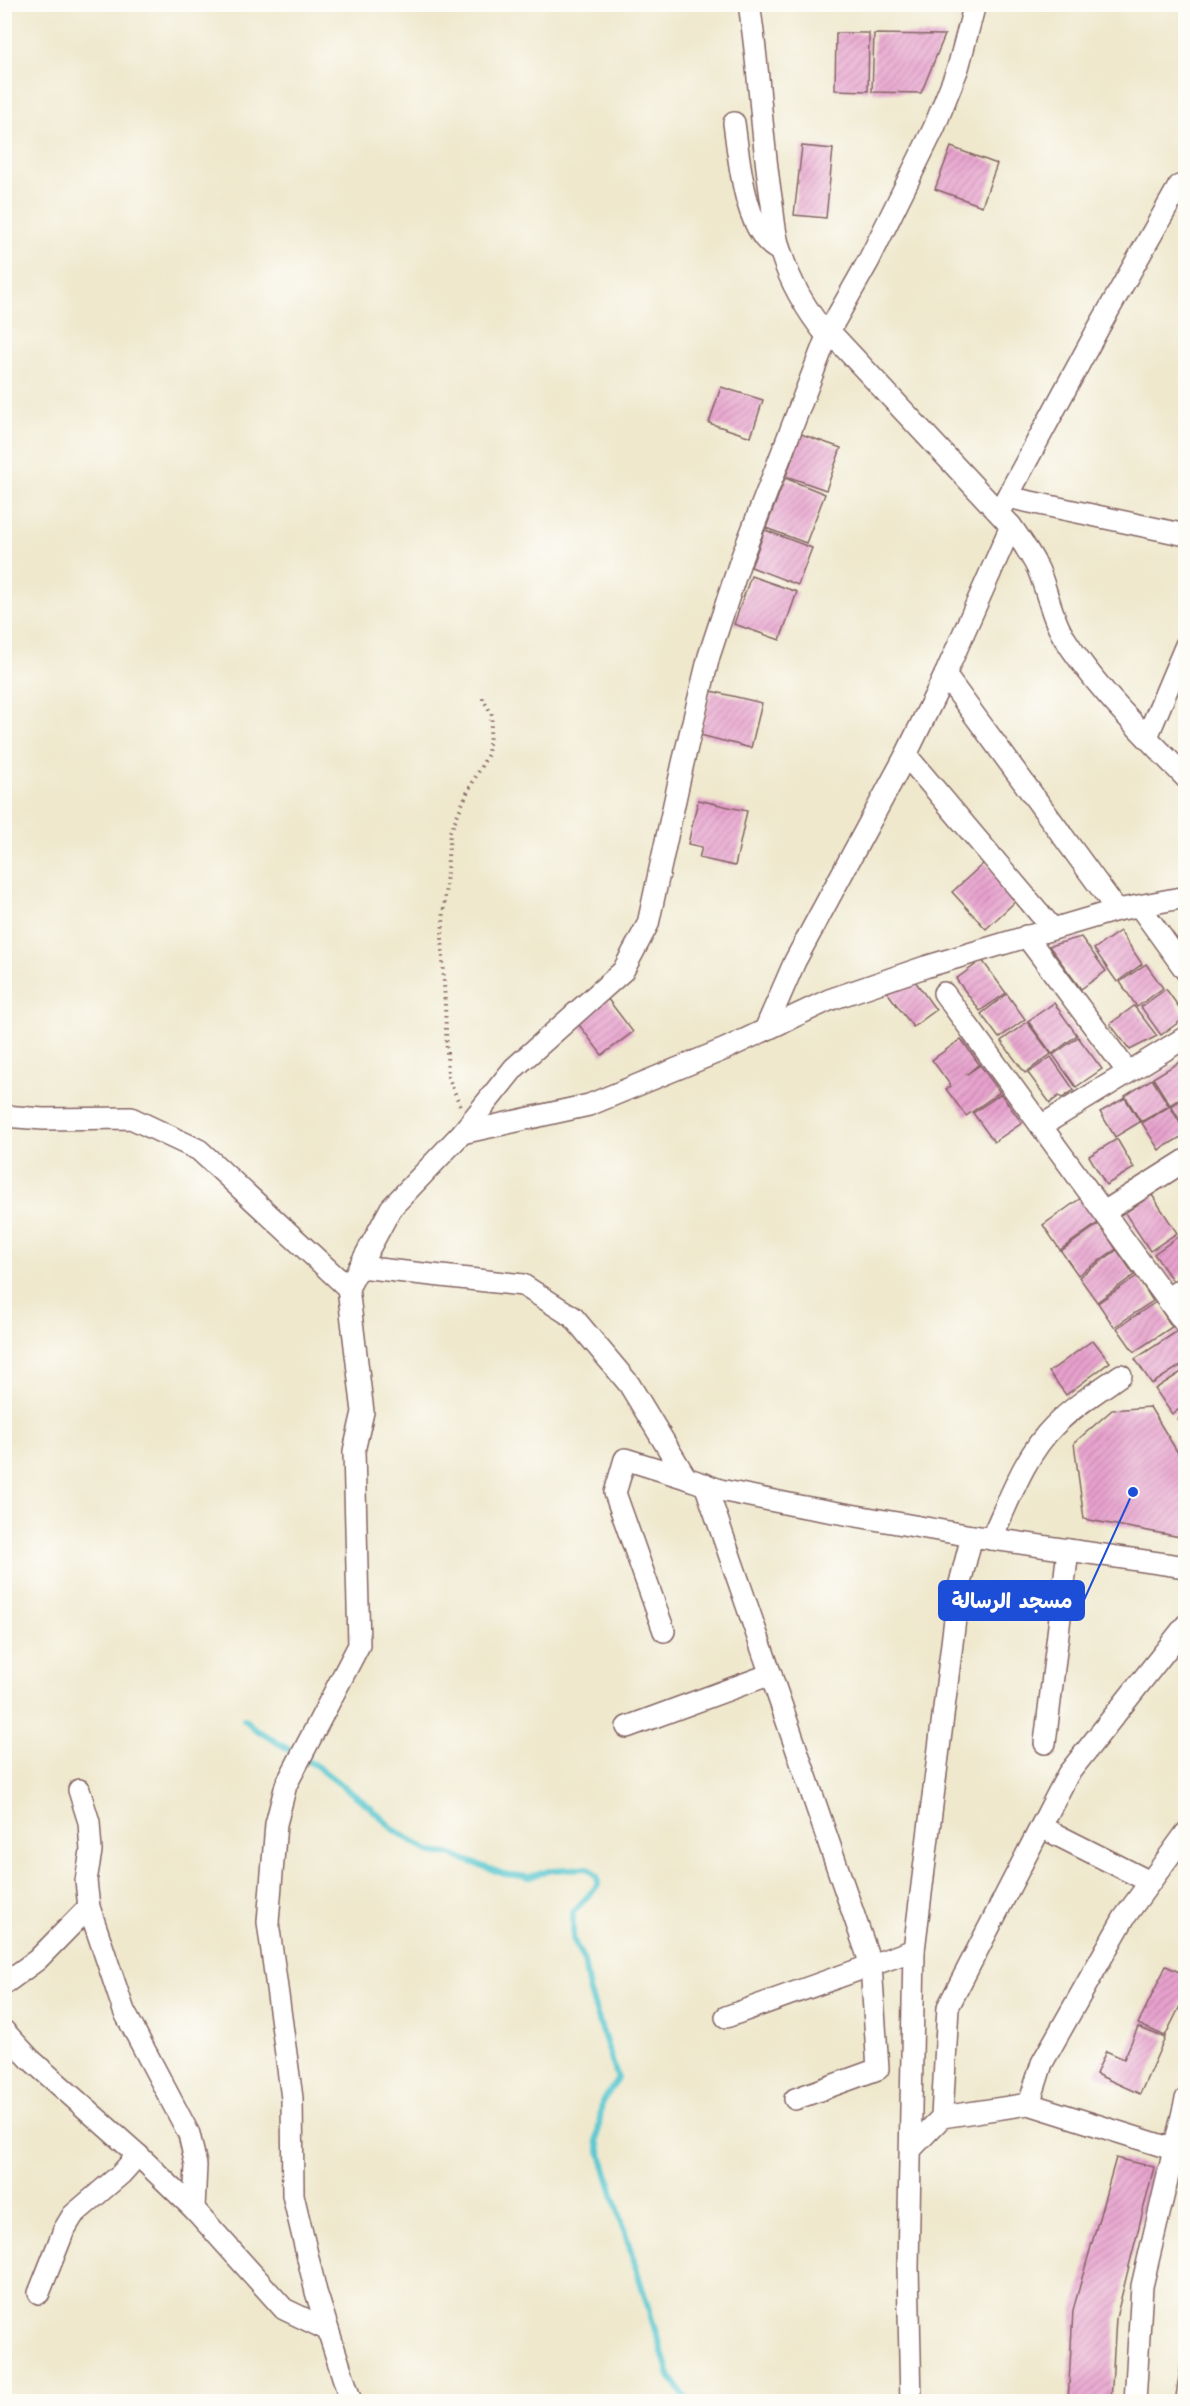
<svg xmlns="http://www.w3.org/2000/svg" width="1190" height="2406" font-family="'Comic Neue','Playpen Sans Arabic',sans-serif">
	<defs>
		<pattern id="building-hatch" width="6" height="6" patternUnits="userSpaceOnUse" patternTransform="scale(1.5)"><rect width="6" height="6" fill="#e8a2ce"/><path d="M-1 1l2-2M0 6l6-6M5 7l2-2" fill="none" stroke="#be83a7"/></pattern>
	</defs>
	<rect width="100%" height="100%" fill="#fdfcf7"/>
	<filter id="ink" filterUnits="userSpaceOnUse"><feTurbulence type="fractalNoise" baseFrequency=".0167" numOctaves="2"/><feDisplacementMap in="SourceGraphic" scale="12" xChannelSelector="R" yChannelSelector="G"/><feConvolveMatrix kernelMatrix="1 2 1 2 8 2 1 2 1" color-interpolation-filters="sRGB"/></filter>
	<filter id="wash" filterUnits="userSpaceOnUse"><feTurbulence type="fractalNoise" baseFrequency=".008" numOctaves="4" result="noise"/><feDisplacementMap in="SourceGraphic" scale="24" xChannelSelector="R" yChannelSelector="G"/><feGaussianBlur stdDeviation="1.35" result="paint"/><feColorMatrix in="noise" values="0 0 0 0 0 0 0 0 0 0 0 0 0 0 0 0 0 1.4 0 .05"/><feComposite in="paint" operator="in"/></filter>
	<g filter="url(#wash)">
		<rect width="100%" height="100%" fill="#efe8cd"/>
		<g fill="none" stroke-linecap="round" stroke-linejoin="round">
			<!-- stream -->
			<path stroke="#5bc8d0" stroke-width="6" d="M244,1719L255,1729L318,1767L370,1807L393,1829L430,1852L449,1854L504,1874L529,1877L552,1870L588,1868L597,1876L598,1885L573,1912V1939L584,1961L589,1990L618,2079L602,2102L597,2141L669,2375L689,2402"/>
		</g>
		<g id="blocks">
			<!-- building -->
			<g fill="url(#building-hatch)">
				<path d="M836,33H869L868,91L835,90Z"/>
				<path d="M874,34L945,35L921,93L872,92Z"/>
				<path d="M802,146L833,149L826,218L794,215Z"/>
				<path d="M951,147L997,164L982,206L935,189Z"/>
				<path d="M721,387L763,400L751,437L709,423Z"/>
				<path d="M801,434L841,448L826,490L786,476Z"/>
				<path d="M785,478L825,494L806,543L766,528Z"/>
				<path d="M765,530L812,548L798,585L751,567Z"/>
				<path d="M751,576L797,592L780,640L734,624Z"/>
				<path d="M711,691L762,703L751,748L700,735Z"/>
				<path d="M698,800L747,811L735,866L699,858L702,847L688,844Z"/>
				<path d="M985,862L1018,899L986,929L952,892Z"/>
				<path d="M1120,931L1142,964L1117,982L1094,949Z"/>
				<path d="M1186,936V956L1174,939Z"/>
				<path d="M1081,937L1106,971L1081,989L1049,946Z"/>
				<path d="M982,960L1006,993L980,1011L956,979Z"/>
				<path d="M1146,964L1163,988L1137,1007L1120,982Z"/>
				<path d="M915,981L936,1010L913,1027L887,992Z"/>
				<path d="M1166,989L1186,1017L1161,1035L1141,1007Z"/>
				<path d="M1007,994L1025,1019L999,1038L981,1014Z"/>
				<path d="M607,998L633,1032L602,1055L576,1021Z"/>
				<path d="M1054,1003L1077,1035L1052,1054L1028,1021Z"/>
				<path d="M1134,1006L1157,1036L1130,1050L1110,1024Z"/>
				<path d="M1027,1022L1051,1054L1025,1073L1001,1041Z"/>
				<path d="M1078,1037L1102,1069L1076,1087L1053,1055Z"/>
				<path d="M961,1039L979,1064L966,1075L980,1065L1000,1092L966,1116L946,1089L951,1086L932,1060Z"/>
				<path d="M1051,1057L1074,1090L1062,1098L1059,1096L1050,1103L1028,1073Z"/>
				<path d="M1186,1058V1095L1170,1105L1153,1078Z"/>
				<path d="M1152,1079L1169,1106L1141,1122L1125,1096Z"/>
				<path d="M1001,1094L1022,1123L994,1142L973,1113Z"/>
				<path d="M1186,1097V1130L1171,1106Z"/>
				<path d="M1125,1098L1140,1122L1115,1137L1100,1112Z"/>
				<path d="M1170,1106L1186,1134L1159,1150L1142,1123Z"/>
				<path d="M1117,1139L1134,1168L1106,1185L1089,1156Z"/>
				<path d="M1152,1195L1177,1233L1150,1251L1125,1213Z"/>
				<path d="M1081,1198L1098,1223L1060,1250L1043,1225Z"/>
				<path d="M1099,1224L1116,1249L1078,1275L1061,1251Z"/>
				<path d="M1179,1236L1186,1245V1272L1173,1281L1154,1254Z"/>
				<path d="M1117,1250L1134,1275L1097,1302L1079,1277Z"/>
				<path d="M1137,1276L1153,1301L1114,1327L1098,1303Z"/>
				<path d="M1156,1302L1172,1327L1134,1352L1117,1328Z"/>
				<path d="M1179,1330L1186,1340V1362L1152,1384L1135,1359Z"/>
				<path d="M1093,1340L1110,1362L1066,1395L1049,1372Z"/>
				<path d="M1186,1369V1405L1172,1414L1155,1389Z"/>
				<path d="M1150,1407L1186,1466V1538L1084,1519L1074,1443L1112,1410Z"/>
				<path d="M1186,1413V1431L1177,1419Z"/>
				<path d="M1166,1966L1186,1975V1994L1165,2036L1138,2024Z"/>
				<path d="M1138,2027L1165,2038L1140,2094L1096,2074L1106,2051L1124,2059Z"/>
				<path d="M1116,2158L1154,2167L1116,2318L1111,2402H1068L1073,2310Z"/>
				<path d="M1184,2345L1186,2402H1175Z"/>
			</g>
		</g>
	</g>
	<g filter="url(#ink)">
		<use href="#blocks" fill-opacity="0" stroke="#846564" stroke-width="1.5"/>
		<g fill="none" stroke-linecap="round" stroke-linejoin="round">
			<!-- minor casing -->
			<g stroke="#846564" stroke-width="24">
				<g id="minor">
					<path d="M749,4C760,71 761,138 772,204C774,220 775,238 781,253C791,285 807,311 827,336"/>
					<path d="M734,123C739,157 744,234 779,250"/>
					<path d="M829,331L1011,526C1021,540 1031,554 1038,569C1047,590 1051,615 1062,634C1096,689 1142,732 1186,778"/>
					<path d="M1007,497L1186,535"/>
					<path d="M999,512L1099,327L1179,186L1186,189"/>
					<path d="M945,675L1117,910"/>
					<path d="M1147,737L1186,645"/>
					<path d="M906,755L1052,928"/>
					<path d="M1140,907L1186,971"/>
					<path d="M1026,936L1128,1072"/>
					<path d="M944,993L1186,1325"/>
					<path d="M765,1030L795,961L906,755L945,675L1011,526"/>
					<path d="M4,1116L43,1119L131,1118L199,1150L348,1288"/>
					<path d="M1041,1126L1186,1037"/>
					<path d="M462,1133L589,1105L725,1049L829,1000L925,967L1117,910L1186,897"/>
					<path d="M1104,1212L1186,1160"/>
					<path d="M360,1267L523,1285L573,1317L629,1384L686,1478L720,1490L799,1506L972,1536"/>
					<path d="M1167,1299L1186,1286"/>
					<path d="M705,1484L871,1965L878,2069L795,2099"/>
					<path d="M991,1539C1009,1501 1024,1456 1054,1426C1074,1406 1098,1391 1121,1375"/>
					<path d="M664,1631L615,1493L625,1459L686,1478"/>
					<path d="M627,1727L771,1674"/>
					<path d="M1045,1743L1068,1550"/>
					<path d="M79,1790L89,1822L91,1851L86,1881L89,1907L124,2011L189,2134L196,2165L194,2209"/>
					<path d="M1041,1827L1150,1882"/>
					<path d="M4,1984L37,1960L89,1907"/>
					<path d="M726,2017L914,1950"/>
					<path d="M4,2031L30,2059L138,2155L194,2209L284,2309L328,2330"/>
					<path d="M1029,2104L1042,2063L1124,1918L1186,1833"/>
					<path d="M942,2117L1029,2104L1185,2153"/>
					<path d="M911,2149L942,2117L948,2007L1068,1774L1186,1625"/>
					<path d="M39,2293L64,2230L73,2215L121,2174L138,2155"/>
					<path d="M351,2402L316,2292L293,2195L292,2098L268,1922L276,1824L286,1785L359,1645L354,1451L363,1412L348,1288L391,1208L462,1133L514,1068L623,971L648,924L683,763L709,656L741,559L829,331L869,260L934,128L958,68L975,4"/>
					<path d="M911,2402L908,2267L914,1950L959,1587L972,1536L1186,1567"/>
					<path d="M1135,2402L1142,2286L1186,2099"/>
				</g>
			</g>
			<!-- path -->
			<path stroke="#846564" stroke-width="4" stroke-dasharray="1.5 4.5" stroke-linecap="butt" d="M460,1105L448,1077L442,936L450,832L467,793L488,754L492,715L481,695"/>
			<!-- minor -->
			<use href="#minor" stroke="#fff" stroke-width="21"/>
		</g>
	</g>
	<!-- callouts -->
	<path fill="none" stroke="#1d4ed8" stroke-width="2" d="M1133 1492L1084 1600"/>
	<circle fill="#1d4ed8" stroke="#fdfcf7" stroke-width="2" cx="1133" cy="1492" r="6"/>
	<rect fill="#1d4ed8" stroke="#1d4ed8" stroke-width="2" x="939" y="1581" width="145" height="39" rx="6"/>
	<g font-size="21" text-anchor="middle" font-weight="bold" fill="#fff">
		<text x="1012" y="1608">مسجد الرسالة</text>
	</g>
	<!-- margin -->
	<rect width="1190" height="2406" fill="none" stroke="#fdfcf7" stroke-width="24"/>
</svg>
